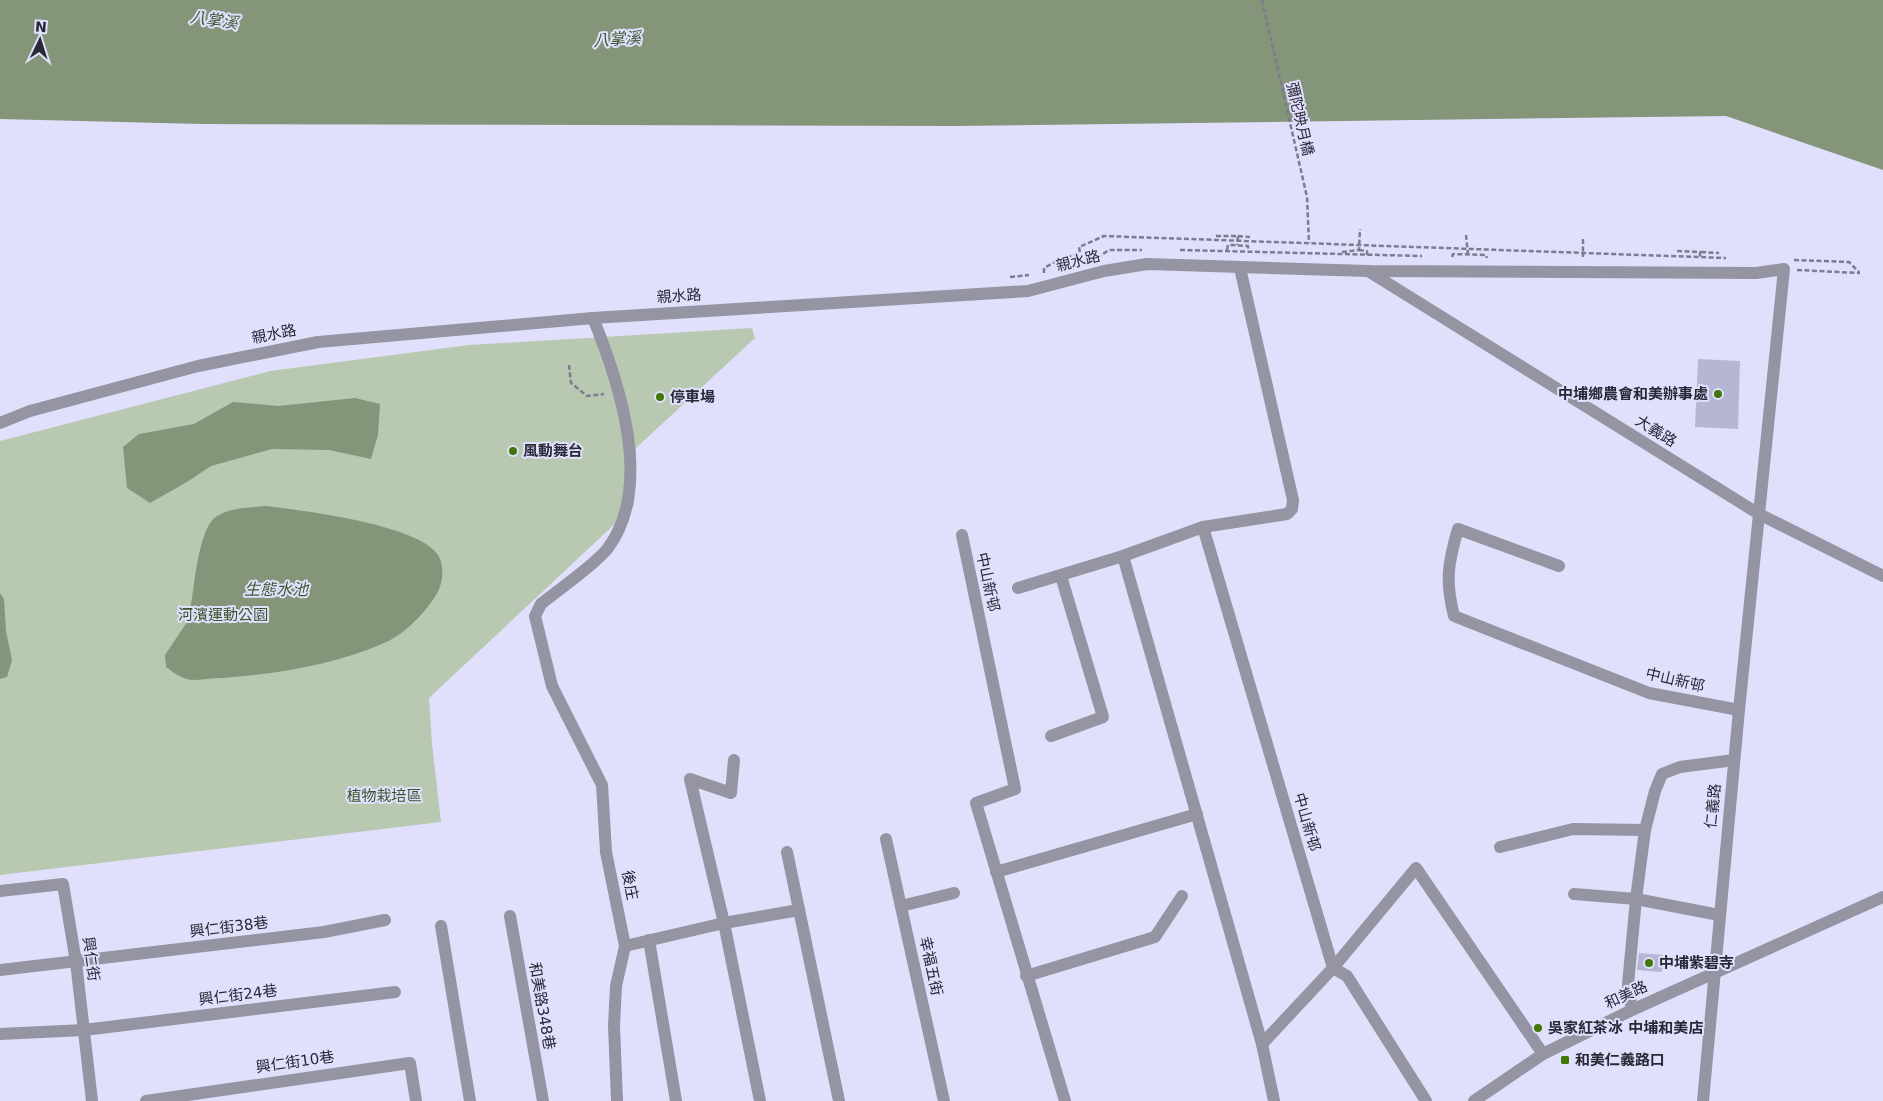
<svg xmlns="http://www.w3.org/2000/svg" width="1883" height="1101" font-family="'DejaVu Sans','Noto Sans TC',sans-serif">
	<rect width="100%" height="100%" fill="#e0e0fd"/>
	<!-- green -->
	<path fill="#b9c9b1" d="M752,328L755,338L636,448L634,506L429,698L432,744L441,822L0,875V441L270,371L469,345Z"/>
	<!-- water -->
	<g fill="#84957a">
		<path d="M0,0H1883V170L1726,116L954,126L202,124L0,119Z"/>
		<path d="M355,398L380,404L378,435L371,459L329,450L272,449L211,466L187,482L150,503L127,488L123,447L139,434L194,424L233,402L278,406Z"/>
		<path d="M266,506C301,510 420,525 438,555C445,567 443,584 436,595C424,614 405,634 384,643C335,665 276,674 222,678C213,678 202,680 192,680C182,679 174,673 166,667L165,655L187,622L190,612C194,591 198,527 217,516C232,507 250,508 266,506Z"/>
		<path d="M0,593L4,599L6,631L12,660L7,677L0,679Z"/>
	</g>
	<!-- building -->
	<g fill="#b5b5d4">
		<path d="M1698,359L1740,361L1738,429L1695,427Z"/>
		<path d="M1639,953L1663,955L1662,972L1637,970Z"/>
	</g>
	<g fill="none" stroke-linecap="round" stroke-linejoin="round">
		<!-- path -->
		<g stroke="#7c7c91" stroke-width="2.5" stroke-dasharray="5 2.5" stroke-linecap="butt">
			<path d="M1262,0L1307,197L1309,243"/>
			<path d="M1466,235L1468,255"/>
			<path d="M1216,236H1238L1237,245"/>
			<path d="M1238,236L1250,237"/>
			<path d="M1583,239V257"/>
			<path d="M1180,250L1422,256"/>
			<path d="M1227,250L1228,245L1248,246V251"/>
			<path d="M1359,250L1367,251V255"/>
			<path d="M1677,251L1700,252V257"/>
			<path d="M1342,252L1359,250L1360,229"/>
			<path d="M1701,252L1719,253"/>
			<path d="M1452,257L1453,254L1486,255L1487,258"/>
			<path d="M1097,258L1109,250H1142"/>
			<path d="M1794,260L1849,262L1859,272"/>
			<path d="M1797,270L1860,273"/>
			<path d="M1044,273V268L1057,261L1080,253L1079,247L1104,236L1726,258"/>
			<path d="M1010,277L1029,275"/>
			<path d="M569,365L571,383L587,396L604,394"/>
		</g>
		<!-- minor -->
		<g stroke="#9494a3" stroke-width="12">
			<path d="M1368,271L1759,514L1883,576"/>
			<path d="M593,318C619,382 654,486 608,548C596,564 558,590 541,604L535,616L552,686L602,785L606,852L625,946L616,986L614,1026L617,1101"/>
			<path d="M0,423L30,411L198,366L318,342L593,318L1028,291L1104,271L1147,264L1368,271L1756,273L1784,269L1739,710L1703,1101"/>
			<path d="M1203,527L1333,968L1347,976L1426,1101"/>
			<path d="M962,535L1015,789L976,803L1065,1101"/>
			<path d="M1123,556L1262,1044L1274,1101"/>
			<path d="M1559,566L1458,529C1448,563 1445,581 1454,616L1649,693L1739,710"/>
			<path d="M1018,588L1123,556L1203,527L1287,514L1292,509L1293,500L1240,268"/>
			<path d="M1051,736L1103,717L1061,576"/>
			<path d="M734,760L731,793L690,779L724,923L760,1101"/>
			<path d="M886,839L944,1101"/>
			<path d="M1500,847L1573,829L1645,830"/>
			<path d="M787,852L839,1101"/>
			<path d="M996,872L1197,814"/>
			<path d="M0,891L63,884L76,962L92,1101"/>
			<path d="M1574,894L1636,899L1719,915"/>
			<path d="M901,906L954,893"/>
			<path d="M510,916L543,1101"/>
			<path d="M441,926L470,1101"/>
			<path d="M649,940L676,1101"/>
			<path d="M625,946L724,923L799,910"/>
			<path d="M0,970L324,932L385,920"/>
			<path d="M1026,976L1155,937L1182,896"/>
			<path d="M1632,1010L1628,984L1636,899L1645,830L1655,791L1662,774L1680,767L1734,760"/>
			<path d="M0,1034L84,1030L395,992"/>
			<path d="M1262,1044L1333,968L1416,868L1543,1054"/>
			<path d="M146,1101L410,1063L416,1101"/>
			<path d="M1474,1101L1543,1054L1632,1010L1883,897"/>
		</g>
	</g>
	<!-- markers -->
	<g fill="#407707" stroke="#e0e0fd" stroke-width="2">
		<circle cx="1718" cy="394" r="5"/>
		<circle cx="660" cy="397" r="5"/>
		<circle cx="513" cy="451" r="5"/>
		<circle cx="1649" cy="963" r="5"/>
		<circle cx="1538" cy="1028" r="5"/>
		<rect x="1560" y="1055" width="10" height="10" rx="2.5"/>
	</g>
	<g text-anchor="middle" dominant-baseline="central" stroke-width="4" stroke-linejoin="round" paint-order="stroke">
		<!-- street labels -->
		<g font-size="15" fill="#292836" stroke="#e0e0fd">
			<text transform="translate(1300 119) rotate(77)">彌陀映月橋</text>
			<text transform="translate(1078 261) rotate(-14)">親水路</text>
			<text transform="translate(679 296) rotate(-4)">親水路</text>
			<text transform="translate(274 334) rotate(-11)">親水路</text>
			<text transform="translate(1656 431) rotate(32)">大義路</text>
			<text transform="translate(988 582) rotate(78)">中山新邨</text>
			<text transform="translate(1675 680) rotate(13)">中山新邨</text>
			<text transform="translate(1713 806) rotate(-84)">仁義路</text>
			<text transform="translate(1307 822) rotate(74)">中山新邨</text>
			<text transform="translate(630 885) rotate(79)">後庄</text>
			<text transform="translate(229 927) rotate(-7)">興仁街38巷</text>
			<text transform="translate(91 959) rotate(82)">興仁街</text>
			<text transform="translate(931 966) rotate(78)">幸福五街</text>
			<text transform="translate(238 995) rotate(-7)">興仁街24巷</text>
			<text transform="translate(1626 995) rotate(-25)">和美路</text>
			<text transform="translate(542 1006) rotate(80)">和美路348巷</text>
			<text transform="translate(295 1062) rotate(-8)">興仁街10巷</text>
		</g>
		<!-- poi labels -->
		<g font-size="15" font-weight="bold" fill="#292836" stroke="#e0e0fd" text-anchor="start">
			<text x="1708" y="394" text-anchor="end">中埔鄉農會和美辦事處</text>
			<text x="670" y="397">停車場</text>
			<text x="523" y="451">風動舞台</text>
			<text x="1659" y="963">中埔紫碧寺</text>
			<text x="1548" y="1028">吳家紅茶冰 中埔和美店</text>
			<text x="1575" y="1060">和美仁義路口</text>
		</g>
		<!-- park labels -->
		<g font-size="15" fill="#3b552a" stroke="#e0e0fd">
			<text x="223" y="615">河濱運動公園</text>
			<text x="384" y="796">植物栽培區</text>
		</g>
		<!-- water labels -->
		<g font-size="16" font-style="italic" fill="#3d582d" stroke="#e0e0fd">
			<text transform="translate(214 20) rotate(8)">八掌溪</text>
			<text transform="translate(617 39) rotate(-4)">八掌溪</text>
			<text x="276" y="589">生態水池</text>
		</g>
	</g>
	<!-- north arrow -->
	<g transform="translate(40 40) rotate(4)" stroke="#e0e0fd" stroke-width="4" paint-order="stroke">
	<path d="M0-4L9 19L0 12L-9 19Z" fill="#292836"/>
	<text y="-8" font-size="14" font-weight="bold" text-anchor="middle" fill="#292836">N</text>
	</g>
</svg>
